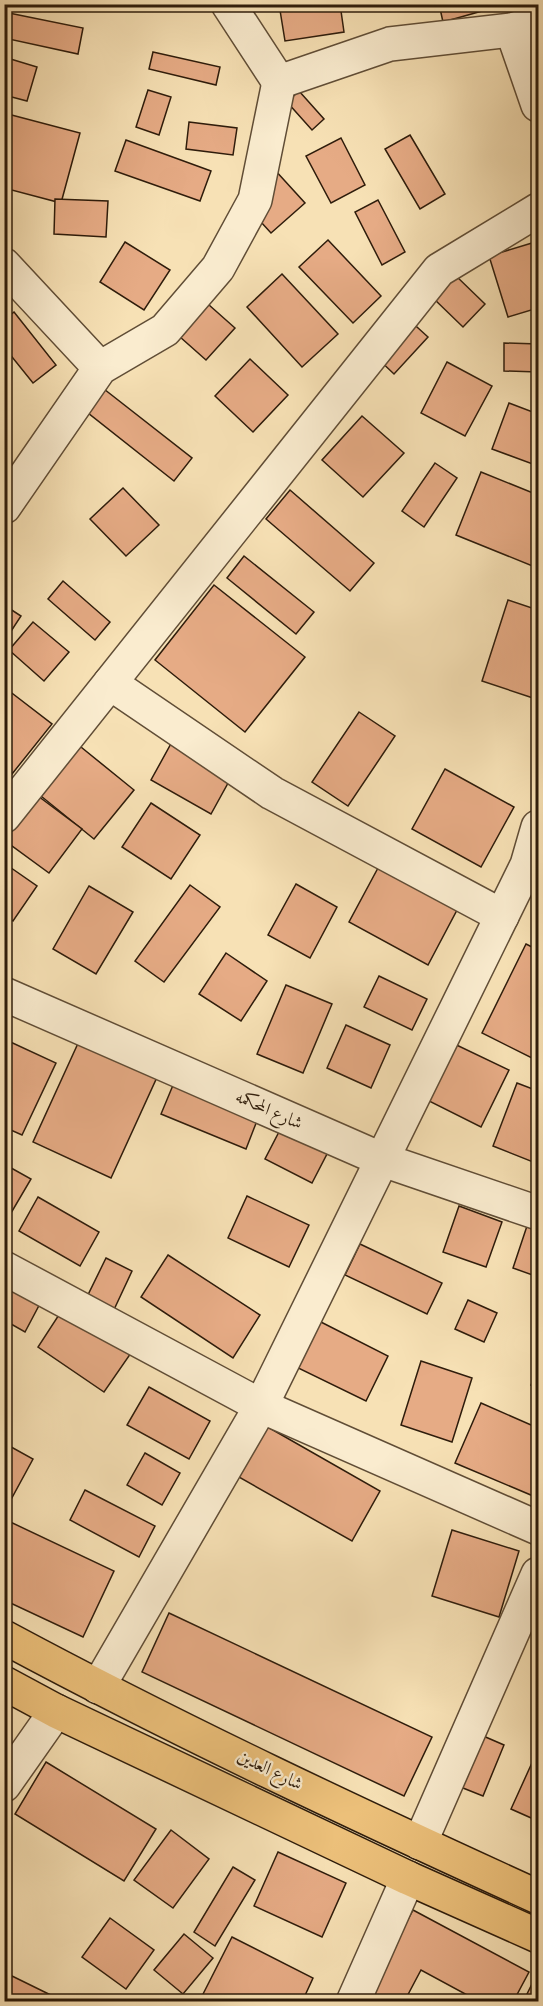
<svg xmlns="http://www.w3.org/2000/svg" width="543" height="2006" font-family="'IM FELL French Canon',Amiri,serif">
	<rect width="100%" height="100%" fill="#f7e1b5"/>
	<filter id="stains"><feTurbulence type="fractalNoise" baseFrequency=".00333" numOctaves="4"/><feColorMatrix values="0 0 0 0 .2 0 0 0 0 .09 0 0 0 0 .02 0 0 0 .5 -.17"/></filter>
	<radialGradient id="worn" r=".72"><stop offset=".6" stop-color="#630" stop-opacity="0"/><stop offset="1" stop-color="#630" stop-opacity=".3"/></radialGradient>
	<!-- building -->
	<g fill="#e6ab85" stroke="#2e1c0b" stroke-width="1.5">
		<path d="M279,4H340L344,32L285,41Z"/>
		<path d="M439,4H507L443,22Z"/>
		<path d="M4,12L83,28L78,54L4,38Z"/>
		<path d="M153,52L220,67L216,85L149,69Z"/>
		<path d="M4,57L37,67L27,101L4,95Z"/>
		<path d="M148,90L171,97L159,135L136,127Z"/>
		<path d="M299,91L324,119L312,130L287,102Z"/>
		<path d="M4,113L80,133L61,203L4,188Z"/>
		<path d="M189,122L237,128L233,155L186,149Z"/>
		<path d="M410,135L445,194L420,209L385,149Z"/>
		<path d="M341,138L365,185L331,203L306,156Z"/>
		<path d="M126,140L211,171L200,201L115,171Z"/>
		<path d="M274,169L305,203L271,233L240,199Z"/>
		<path d="M55,199L108,201L106,237L54,234Z"/>
		<path d="M378,200L405,252L382,265L355,212Z"/>
		<path d="M328,240L381,296L353,323L299,267Z"/>
		<path d="M125,242L170,270L144,310L100,282Z"/>
		<path d="M532,243L538,265V308L508,317L489,256Z"/>
		<path d="M282,274L338,334L302,367L247,307Z"/>
		<path d="M454,274L485,304L463,327L432,297Z"/>
		<path d="M191,289L235,328L206,360L162,321Z"/>
		<path d="M14,312L56,365L33,383L4,347V320Z"/>
		<path d="M407,318L428,337L394,374L374,355Z"/>
		<path d="M504,343L538,344V372L504,371Z"/>
		<path d="M250,359L288,395L253,432L215,396Z"/>
		<path d="M447,362L492,386L465,436L421,413Z"/>
		<path d="M95,382L192,458L174,481L78,405Z"/>
		<path d="M509,403L538,414V466L492,449Z"/>
		<path d="M362,416L404,453L363,497L322,460Z"/>
		<path d="M435,463L457,478L424,527L402,511Z"/>
		<path d="M481,472L538,495V558L535,567L456,535Z"/>
		<path d="M123,488L159,525L126,556L90,519Z"/>
		<path d="M290,490L374,563L350,591L266,519Z"/>
		<path d="M244,556L314,612L296,634L227,578Z"/>
		<path d="M63,581L110,622L95,640L48,599Z"/>
		<path d="M214,585L305,657L245,732L155,660Z"/>
		<path d="M508,600L538,610V682L533,698L482,681Z"/>
		<path d="M4,605L21,616L4,642Z"/>
		<path d="M33,622L69,652L44,681L9,650Z"/>
		<path d="M4,687L52,724L4,784Z"/>
		<path d="M359,712L395,736L348,806L312,782Z"/>
		<path d="M173,740L233,774L211,814L151,780Z"/>
		<path d="M76,743L134,790L94,839L36,792Z"/>
		<path d="M445,769L514,807L481,867L412,829Z"/>
		<path d="M30,790L82,829L49,873L4,840V823Z"/>
		<path d="M151,803L200,835L171,879L122,847Z"/>
		<path d="M4,863L37,886L13,921L4,915Z"/>
		<path d="M378,868L457,910L428,965L349,922Z"/>
		<path d="M296,884L337,907L310,958L268,935Z"/>
		<path d="M190,885L220,907L164,982L135,961Z"/>
		<path d="M89,886L133,912L96,974L53,949Z"/>
		<path d="M526,944L538,950V1061L482,1033Z"/>
		<path d="M226,953L267,981L241,1021L199,994Z"/>
		<path d="M379,976L427,999L412,1030L364,1007Z"/>
		<path d="M286,985L332,1004L303,1073L257,1054Z"/>
		<path d="M346,1025L390,1045L371,1088L327,1068Z"/>
		<path d="M4,1039L56,1063L22,1135L4,1127Z"/>
		<path d="M80,1039L158,1075L111,1178L33,1142Z"/>
		<path d="M444,1039L509,1070L481,1127L417,1095Z"/>
		<path d="M176,1078L260,1113L246,1149L161,1114Z"/>
		<path d="M517,1083L538,1091V1164L493,1146Z"/>
		<path d="M281,1128L328,1152L312,1183L265,1159Z"/>
		<path d="M4,1164L31,1179L4,1225Z"/>
		<path d="M247,1196L309,1225L289,1267L228,1238Z"/>
		<path d="M38,1197L99,1232L80,1266L19,1231Z"/>
		<path d="M459,1206L502,1222L486,1267L443,1252Z"/>
		<path d="M527,1226L538,1230V1277L513,1268Z"/>
		<path d="M360,1244L442,1283L427,1314L345,1275Z"/>
		<path d="M168,1255L260,1315L233,1358L141,1297Z"/>
		<path d="M106,1258L132,1271L111,1316L84,1303Z"/>
		<path d="M4,1274L44,1296L25,1332L4,1320Z"/>
		<path d="M468,1300L497,1313L484,1342L455,1329Z"/>
		<path d="M64,1307L131,1353L104,1392L38,1347Z"/>
		<path d="M315,1319L388,1356L366,1401L292,1365Z"/>
		<path d="M421,1361L472,1378L452,1442L401,1425Z"/>
		<path d="M538,1369V1388L531,1385Z"/>
		<path d="M149,1387L210,1421L189,1459L127,1425Z"/>
		<path d="M481,1403L538,1428V1498L455,1463Z"/>
		<path d="M259,1422L380,1491L352,1541L230,1472Z"/>
		<path d="M4,1443L33,1459L8,1505L4,1503Z"/>
		<path d="M145,1453L180,1473L162,1505L127,1485Z"/>
		<path d="M85,1490L155,1526L139,1557L70,1520Z"/>
		<path d="M4,1519L114,1571L83,1637L4,1600Z"/>
		<path d="M452,1530L519,1551L499,1617L432,1596Z"/>
		<path d="M169,1613L432,1737L404,1796L142,1672Z"/>
		<path d="M474,1732L504,1745L483,1796L453,1784Z"/>
		<path d="M536,1754L538,1755V1821L511,1809Z"/>
		<path d="M46,1762L156,1829L124,1881L15,1814Z"/>
		<path d="M171,1830L209,1859L173,1908L134,1880Z"/>
		<path d="M278,1852L346,1883L322,1937L254,1906Z"/>
		<path d="M233,1867L255,1880L215,1946L194,1932Z"/>
		<path d="M413,1910L529,1972L513,2002H480L421,1970L404,2002H364Z"/>
		<path d="M110,1918L154,1950L126,1989L82,1957Z"/>
		<path d="M184,1934L213,1958L183,1994L154,1970Z"/>
		<path d="M232,1937L313,1978L302,2002H199Z"/>
		<path d="M12,1976L63,2001L62,2002H4V1991Z"/>
		<path d="M535,1978L538,1979V2002H523Z"/>
	</g>
	<g fill="none" stroke-linecap="round" stroke-linejoin="round">
		<!-- minor casing -->
		<g stroke="#604d36" stroke-width="36">
			<g id="minor">
				<path d="M228,4L279,82"/>
				<path d="M512,30L538,105"/>
				<path d="M4,265L100,368"/>
				<path d="M4,507L100,368L165,330L218,268L255,200L279,82L390,44L512,30L538,21"/>
				<path d="M110,683L272,793L502,916"/>
				<path d="M4,816L439,270L538,210"/>
				<path d="M4,994L383,1160L538,1213"/>
				<path d="M4,1268L261,1406L538,1528"/>
				<path d="M98,1687L261,1406L527,865L538,827"/>
				<path d="M4,1785L56,1711"/>
				<path d="M420,1843L538,1574"/>
				<path d="M353,2002L408,1878"/>
			</g>
		</g>
		<!-- primary casing -->
		<g stroke="#2e1c0b" stroke-width="36">
			<g id="primary">
				<path d="M4,1637C179,1731 358,1815 538,1897"/>
				<path d="M4,1683L56,1711L408,1878L538,1936"/>
			</g>
		</g>
		<!-- minor -->
		<use href="#minor" stroke="#faeccf" stroke-width="33"/>
		<!-- primary -->
		<use href="#primary" stroke="#ecc07a" stroke-width="33"/>
	</g>
	<g text-anchor="middle" dominant-baseline="central" stroke-width="4.5" stroke-linejoin="round" paint-order="stroke">
		<!-- street labels -->
		<g font-size="18" fill="#2e1c0b" stroke="#faeccf">
			<text transform="translate(269 1110) rotate(24)">شارع المحكمه</text>
			<text transform="translate(270 1770) rotate(26)">شارع العدين</text>
		</g>
	</g>
	<!-- margin -->
	<rect width="543" height="2006" fill="none" stroke="#f7e1b5" stroke-width="24"/>
	<rect x="6" y="6" width="531" height="1994" fill="none" stroke="#2e1c0b" stroke-width="3"/>
	<rect x="12" y="12" width="519" height="1982" fill="none" stroke="#2e1c0b" stroke-width="1.5"/>
	<rect width="100%" height="100%" filter="url(#stains)"/>
	<rect width="100%" height="100%" fill="url(#worn)"/>
</svg>
